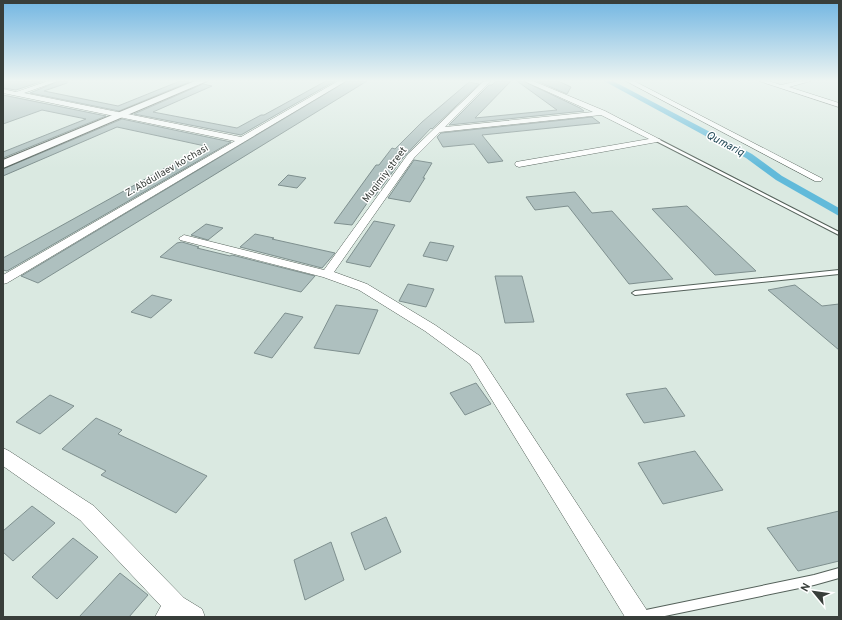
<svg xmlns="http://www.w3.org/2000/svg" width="842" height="620" font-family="Overpass,sans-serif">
	<rect width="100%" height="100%" fill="#dae9e1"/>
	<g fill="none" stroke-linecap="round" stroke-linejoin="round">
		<!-- canal -->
		<path fill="#61bada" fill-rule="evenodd" d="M604,81H613L752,154L782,176L839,208V216L776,180L746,158Z"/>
	</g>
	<!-- building -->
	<g fill="#aec0bf" stroke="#7f908f">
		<path d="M3,81H43L16,90L3,88Z"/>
		<path d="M59,81H67V83L44,91L118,106L180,81L189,82L119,111L30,93Z"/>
		<path d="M326,81H335L241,135L134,114L203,84L212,86L153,112L237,128L261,115H264Z"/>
		<path d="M347,81H367L38,283L21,276Z"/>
		<path d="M496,81H511L475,118L557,110L517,81H523L580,108L584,111L449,125L489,85H492Z"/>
		<path d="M537,81H558L571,87L567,94Z"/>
		<path d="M469,82L479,84L432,129L431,128L402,159L375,196H372L352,225L334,223L376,165H379L392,148L395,149L422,122Z"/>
		<path d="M3,95L106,116L3,158V152L86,119L42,110L3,124Z"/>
		<path d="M592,117L600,123L482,135L503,161L488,163L474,144L443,147L437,137L441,133Z"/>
		<path d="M122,119L231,142L7,271L3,270V258L205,146L117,127L3,176V169Z"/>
		<path d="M414,160L432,163L423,178H425L410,202L388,198Z"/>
		<path d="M288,175L306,178L297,188L278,185Z"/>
		<path d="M575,192L592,213L612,211L673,279L629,284L568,206L535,210L526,197Z"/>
		<path d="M687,206L756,271L715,275L652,209Z"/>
		<path d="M374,221L395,225L370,267L346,262Z"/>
		<path d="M206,224L223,228L208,240L191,235Z"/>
		<path d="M255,234L274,238L272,239L335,253L322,268L240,247Z"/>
		<path d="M182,242L199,247L197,248L230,256L232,255L315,276L301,292L160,257L177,243Z"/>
		<path d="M430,242L454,246L447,261L423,256Z"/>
		<path d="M495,276H522L534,322L505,323Z"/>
		<path d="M408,284L434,289L426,307L399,301Z"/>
		<path d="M795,285L822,306L839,304V350L768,290Z"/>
		<path d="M152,295L172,300L151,318L131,312Z"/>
		<path d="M336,305L378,310L359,354L314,348Z"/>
		<path d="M285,313L303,317L272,358L254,353Z"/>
		<path d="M476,383L491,404L465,415L450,393Z"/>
		<path d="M666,388L685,416L644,423L626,394Z"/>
		<path d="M50,395L74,406L40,434L16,422Z"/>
		<path d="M96,418L122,430L118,434L207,476L176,513L101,475L106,471L62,449Z"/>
		<path d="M695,451L723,490L663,504L638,463Z"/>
		<path d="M32,506L55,523L13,561L3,552V531Z"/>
		<path d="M839,511V561L798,571L767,528Z"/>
		<path d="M386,517L401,552L365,570L351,533Z"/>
		<path d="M73,538L98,557L57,599L32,577Z"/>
		<path d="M331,542L344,580L305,600L294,560Z"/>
		<path d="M120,573L148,595L129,617H79Z"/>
	</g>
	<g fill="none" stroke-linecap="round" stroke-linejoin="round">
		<!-- service casing -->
		<g stroke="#54615a" stroke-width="2">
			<g id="service">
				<path d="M656,139H658L839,232V235L656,141Z"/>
				<path d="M839,270V274L635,295L632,293L635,291Z"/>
				<path d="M839,568V578L814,585L660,617H636V616L637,612L641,611L814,575Z"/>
			</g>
		</g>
		<!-- minor casing -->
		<g stroke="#54615a" stroke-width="1">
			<g id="minor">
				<path d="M48,81H58L24,93L241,137L338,81H346L7,283L3,284V275L235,141L3,93V89L16,92Z"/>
				<path d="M484,81H491L445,127L593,112L524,81H533L605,111L661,140L657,142L519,167L516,166L515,164L516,162L649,139L601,115L440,132L414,158L334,272L367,284L435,325L480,356L646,609L649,617H625L470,364L425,331L359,290L323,277L180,240L179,238L184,235L324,270L408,154Z"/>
				<path d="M626,81H634L823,179L821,181H815Z"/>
				<path d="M759,81H769L781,85L798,81H811L789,87L839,103V107Z"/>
				<path d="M3,448L9,451L94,506L184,598L202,609L205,617H155L161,606L80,520L3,466Z"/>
			</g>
		</g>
		<!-- secondary casing -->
		<g stroke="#54615a" stroke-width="2">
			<path id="secondary" d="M195,81H207L3,168V160Z"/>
		</g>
		<!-- service -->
		<use href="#service" fill="#fff" fill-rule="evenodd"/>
		<!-- minor -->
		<use href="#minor" fill="#fff" fill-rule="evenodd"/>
		<!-- secondary -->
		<use href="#secondary" fill="#fff" fill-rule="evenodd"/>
	</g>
	<!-- sky -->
	<linearGradient id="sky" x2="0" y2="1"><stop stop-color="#72b6e2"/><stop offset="0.48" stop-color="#eef5f2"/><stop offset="1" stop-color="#eef5f2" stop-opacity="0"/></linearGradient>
	<rect width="842" height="168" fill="url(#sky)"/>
	<g text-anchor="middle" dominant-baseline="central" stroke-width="3" stroke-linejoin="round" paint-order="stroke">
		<!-- far-street labels -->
		<g font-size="10" fill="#383e3a" stroke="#fff">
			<text transform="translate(167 171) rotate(-30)">Z. Abdullaev ko'chasi</text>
			<text transform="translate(385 175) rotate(-53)">Muqimiy street</text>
		</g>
		<!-- far-water labels -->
		<g font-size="11" font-style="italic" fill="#214856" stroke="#fff">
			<text transform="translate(725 144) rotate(28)">Qumariq</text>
		</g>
	</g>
	<!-- border -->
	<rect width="842" height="620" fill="none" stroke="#383e3a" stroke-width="8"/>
	<!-- north arrow -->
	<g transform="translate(814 592) rotate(299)" stroke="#ffffff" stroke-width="3" paint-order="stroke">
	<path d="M0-3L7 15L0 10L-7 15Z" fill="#383e3a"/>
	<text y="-6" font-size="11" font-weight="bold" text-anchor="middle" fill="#383e3a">N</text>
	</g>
</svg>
